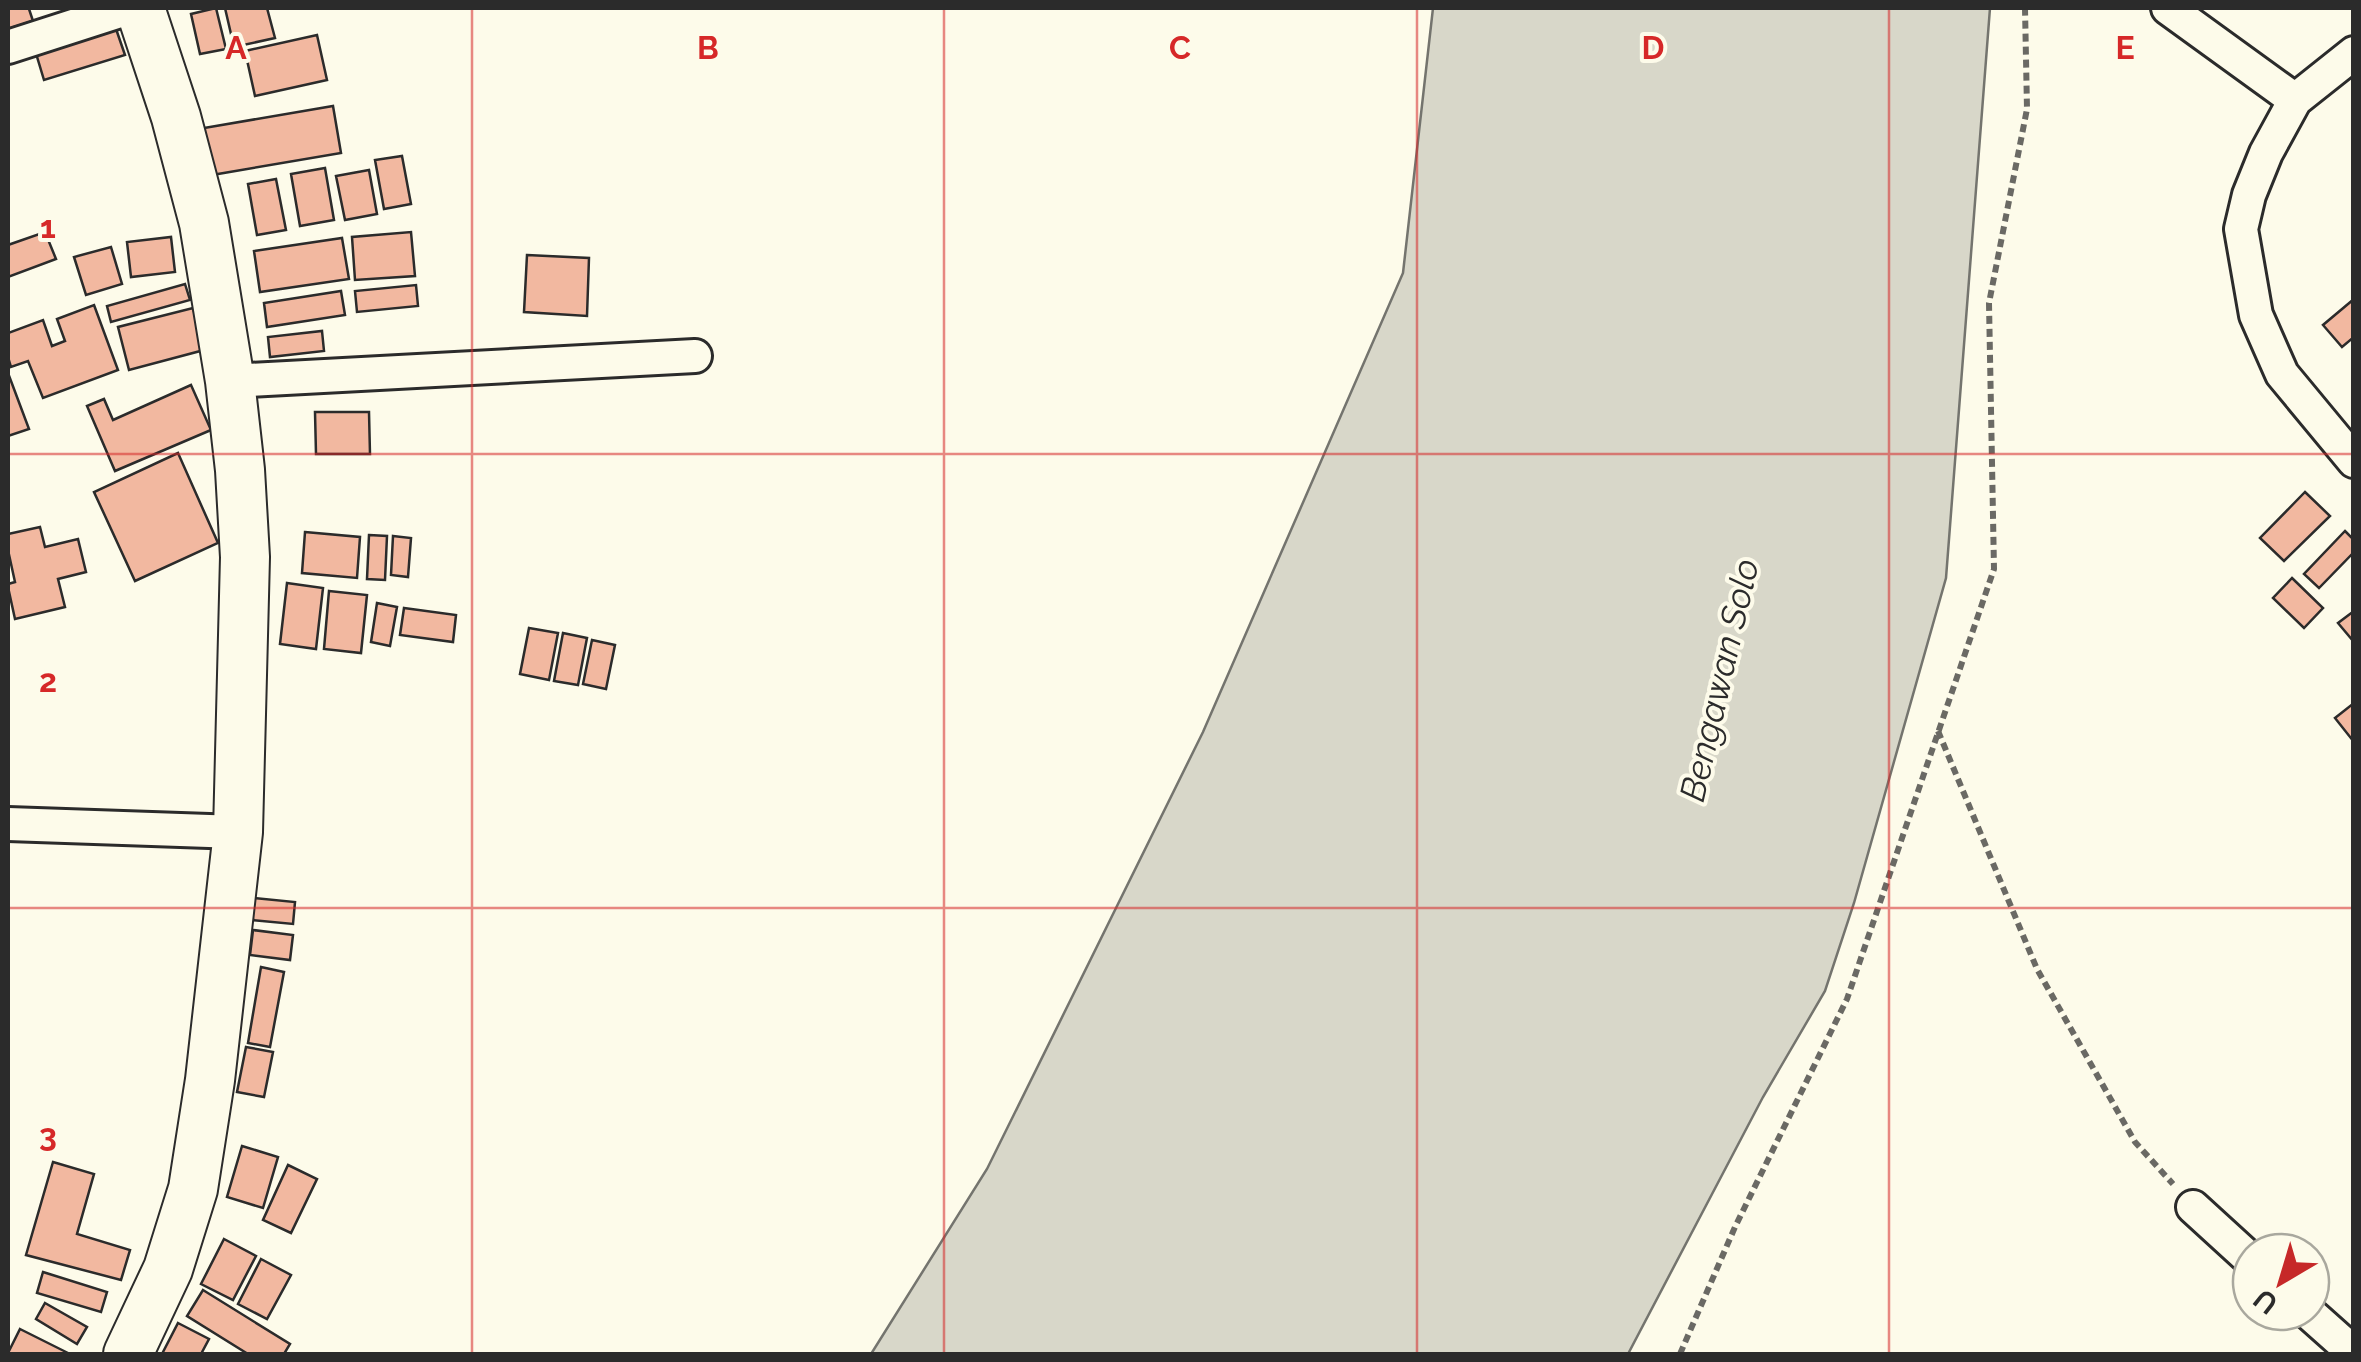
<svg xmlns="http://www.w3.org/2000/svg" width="2361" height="1362" font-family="Raleway,sans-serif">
	<rect width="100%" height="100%" fill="#fdfbea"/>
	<!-- water -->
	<path fill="#d8d7c9" stroke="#74746e" stroke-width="2.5" d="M1433,8H1990L1946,578L1854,903L1825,991L1763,1097L1628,1354H871L987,1169L1203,732L1403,273Z"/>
	<!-- building -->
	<g fill="#f2b8a0" stroke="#2b2b2b" stroke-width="2.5">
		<path d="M8,8H32L29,9L33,21L8,29Z"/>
		<path d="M216,8L226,49L200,54L191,14Z"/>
		<path d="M225,8H267L275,38L234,47Z"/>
		<path d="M115,26L125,55L44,80L35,50Z"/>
		<path d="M317,35L327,80L255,96L245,51Z"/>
		<path d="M333,106L341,153L212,175L204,128Z"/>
		<path d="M402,156L411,204L384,209L375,160Z"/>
		<path d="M325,168L334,220L300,226L291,174Z"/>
		<path d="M369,170L377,214L345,220L336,176Z"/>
		<path d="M276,179L286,230L257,235L248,184Z"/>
		<path d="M45,232L56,259L8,277V245Z"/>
		<path d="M411,232L415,276L355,280L352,237Z"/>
		<path d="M171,237L175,272L131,277L127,242Z"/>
		<path d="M342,238L349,279L260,292L254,251Z"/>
		<path d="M111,247L122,284L86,295L74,257Z"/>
		<path d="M527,255L589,258L587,316L524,312Z"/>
		<path d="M185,284L190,300L111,322L107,306Z"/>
		<path d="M416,285L418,306L357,312L355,291Z"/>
		<path d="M341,291L345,315L267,327L264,303Z"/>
		<path d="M2354,299V337L2342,347L2323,325Z"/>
		<path d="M94,305L118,370L43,398L28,361L11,367L8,357V333L43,320L52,346L65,341L57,319Z"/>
		<path d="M193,308L204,350L129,370L118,327Z"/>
		<path d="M322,331L324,351L270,357L268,337Z"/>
		<path d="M8,373L29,429L8,436Z"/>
		<path d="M191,385L211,430L115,471L87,406L104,399L113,420Z"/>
		<path d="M315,412H369L370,454H316Z"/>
		<path d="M178,453L218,543L135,581L94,492Z"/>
		<path d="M2305,492L2330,516L2284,561L2260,538Z"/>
		<path d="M40,527L45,547L78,539L86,572L58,579L65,607L15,619L8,587V584L15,582L8,550V534Z"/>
		<path d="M2345,531L2354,540V552L2319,588L2304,574Z"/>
		<path d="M305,532L360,537L357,578L302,573Z"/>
		<path d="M369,535L387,536L385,580L367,579Z"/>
		<path d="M393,536L411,538L408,577L391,575Z"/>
		<path d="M2292,578L2323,608L2304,628L2273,598Z"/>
		<path d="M287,583L323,588L316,649L280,644Z"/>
		<path d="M329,591L367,595L361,653L324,649Z"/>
		<path d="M377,603L397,607L390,646L371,642Z"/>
		<path d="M404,608L456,615L453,642L400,635Z"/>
		<path d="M2354,611V642L2338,623Z"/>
		<path d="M529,628L558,633L549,680L520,674Z"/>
		<path d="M563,633L587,638L578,685L554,681Z"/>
		<path d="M592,640L615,645L606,689L583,684Z"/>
		<path d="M2354,703V742L2335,718Z"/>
		<path d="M244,897L295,902L293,924L242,919Z"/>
		<path d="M253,930L293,935L290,960L250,955Z"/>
		<path d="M261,967L284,972L270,1047L248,1043Z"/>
		<path d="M246,1047L273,1052L264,1097L237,1092Z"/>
		<path d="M242,1146L278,1157L263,1208L227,1197Z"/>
		<path d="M53,1162L94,1174L77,1234L130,1250L121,1280L26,1255Z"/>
		<path d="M288,1165L317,1179L291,1233L263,1220Z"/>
		<path d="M224,1239L256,1256L233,1300L201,1284Z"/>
		<path d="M261,1259L291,1275L267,1319L238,1304Z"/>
		<path d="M43,1272L107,1292L101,1312L37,1293Z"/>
		<path d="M203,1290L290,1344L284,1354H248L187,1316Z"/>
		<path d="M45,1303L87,1327L77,1344L36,1319Z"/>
		<path d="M178,1323L209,1339L201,1354H162Z"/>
		<path d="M20,1329L70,1354L8,1353Z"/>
	</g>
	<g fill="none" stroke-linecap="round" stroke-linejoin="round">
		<!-- street casing -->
		<g stroke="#2b2b2b" stroke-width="38">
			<g id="street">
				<path d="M2168,8L2295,100"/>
				<path d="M8,47L129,8"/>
				<path d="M2354,53L2295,100L2266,153L2249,195L2241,229L2256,315L2282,374L2354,461"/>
				<path d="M230,381L695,356"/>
				<path d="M8,824L238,832"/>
				<path d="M2193,1207L2251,1260"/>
				<path d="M2308,1312L2354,1353"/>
			</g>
		</g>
		<!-- secondary casing -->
		<g stroke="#2b2b2b" stroke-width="52">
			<path id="secondary" d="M128,1354L168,1269L193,1189L210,1080L238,832L245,557L240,470L230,381L204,223L176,117L140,8"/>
		</g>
		<!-- path -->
		<g stroke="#6a6964" stroke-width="6" stroke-dasharray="8 5" stroke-linecap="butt">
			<path d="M1938,731L2037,969L2135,1142L2173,1184"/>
			<path d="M1680,1354L1735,1227L1847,999L1994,569L1989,303L2027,109L2025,8"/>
		</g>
		<!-- street -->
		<use href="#street" stroke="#fdfbea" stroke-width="32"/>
		<!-- secondary -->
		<use href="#secondary" stroke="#fdfbea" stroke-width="48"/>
	</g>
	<!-- grid -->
	<path fill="none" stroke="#d62828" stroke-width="2.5" stroke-opacity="0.55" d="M472,8V1354M944,8V1354M1417,8V1354M1889,8V1354M8,454H2354M8,908H2354"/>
	<g text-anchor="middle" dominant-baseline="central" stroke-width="8" stroke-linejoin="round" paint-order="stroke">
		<!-- water labels -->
		<g font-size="35" font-style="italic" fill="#2b2b2b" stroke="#fdfbea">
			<text transform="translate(1719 680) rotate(-77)">Bengawan Solo</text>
		</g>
	</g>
	<g font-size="32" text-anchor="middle" font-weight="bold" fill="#d62828" stroke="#fdfbea" stroke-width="8" stroke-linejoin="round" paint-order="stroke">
		<text x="236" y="59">A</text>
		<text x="708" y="59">B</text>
		<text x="1180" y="59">C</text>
		<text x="1653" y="59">D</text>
		<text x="2125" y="59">E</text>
		<text x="48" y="238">1</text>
		<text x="48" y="692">2</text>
		<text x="48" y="1146">3</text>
	</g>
	<!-- border -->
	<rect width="2361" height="1362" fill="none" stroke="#2b2b2b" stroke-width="20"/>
	<!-- north arrow -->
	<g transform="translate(2281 1282) rotate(218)"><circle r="48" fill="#fdfbea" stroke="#a9a89e" stroke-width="2.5"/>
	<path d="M0-8L18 38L0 25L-18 38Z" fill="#c62828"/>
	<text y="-15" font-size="28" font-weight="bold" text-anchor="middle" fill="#2b2b2b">U</text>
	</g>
</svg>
